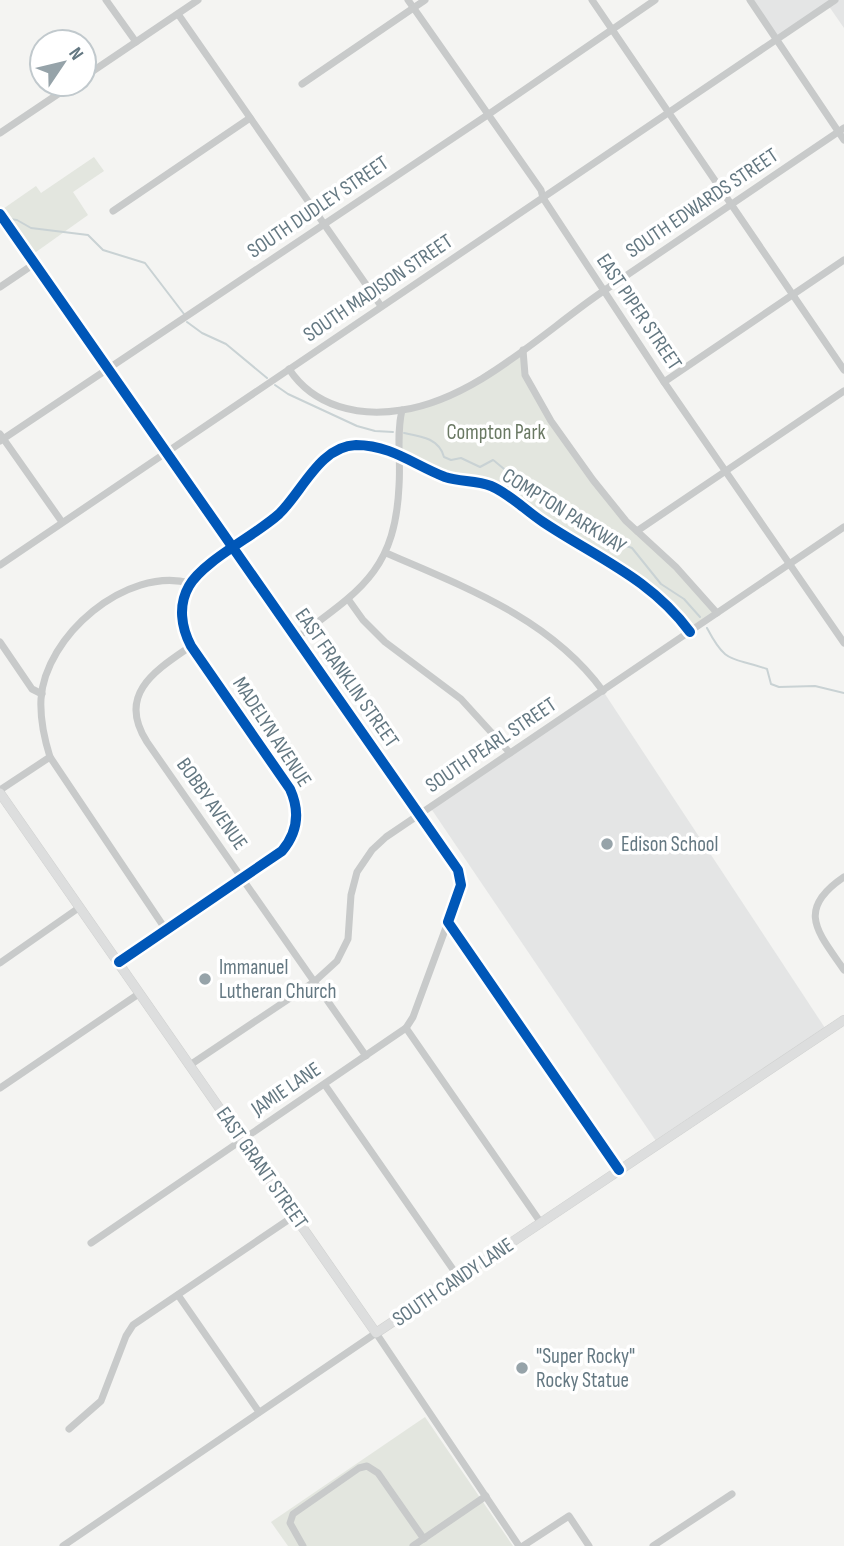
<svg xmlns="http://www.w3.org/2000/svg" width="844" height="1546" font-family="'Sofia Sans Condensed',sans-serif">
	<rect width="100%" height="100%" fill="#f4f4f2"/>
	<!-- built -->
	<g fill="#e4e5e5">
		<path d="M750,0H844V28L828,5L776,39Z"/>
		<path d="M603,691L827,1031L658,1144L430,807Z"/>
	</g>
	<!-- green -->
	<g fill="#e3e6df">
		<path d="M94,157L104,171L73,192L88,215L29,257L0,211L36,186L41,193Z"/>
		<path d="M523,350L526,375L551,421L616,510L717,613L690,632L668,604L499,490L456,480L400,454L402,410L447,396Z"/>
		<path d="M425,1417L513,1546H288L271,1522Z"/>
	</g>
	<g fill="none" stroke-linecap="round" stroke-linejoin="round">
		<!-- stream -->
		<g stroke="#c9d2d4" stroke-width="2">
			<path d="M9,219L17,220L31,228L88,235L103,250L145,263L184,314"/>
			<path d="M187,322L202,333L226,344L267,378"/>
			<path d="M275,385L288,394L357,426L375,431L393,432"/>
			<path d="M404,433C420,436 439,438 444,457L451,460L461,458L480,467L493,460C503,467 512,479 525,478L531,484L534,497C547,499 558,506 570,506L583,524L601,537L632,548L661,584L684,599L700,617"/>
			<path d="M707,628C727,666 731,656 767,669L771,684L779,687L815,686L844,693"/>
		</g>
		<!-- major casing -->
		<g stroke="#d0d1d0" stroke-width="10">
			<path id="major" d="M0,793L376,1333L844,1020"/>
		</g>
		<!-- minor -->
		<g stroke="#c8caca" stroke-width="7">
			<path d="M106,0L136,42"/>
			<path d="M408,0L541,190L543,198L664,382L844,643"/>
			<path d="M592,0L844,370"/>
			<path d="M750,0L844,140"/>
			<path d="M178,14L381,306"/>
			<path d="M84,77L198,0"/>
			<path d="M302,84L425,0"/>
			<path d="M0,133L73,84"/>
			<path d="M113,211L250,118"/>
			<path d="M0,214L458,870L461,885L448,922L619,1170"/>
			<path d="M0,287L34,264"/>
			<path d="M523,350L525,375L551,421L593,480L626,521L676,567L717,613"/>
			<path d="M289,369C314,407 359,417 402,410C476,399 542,333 602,292C682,237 763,183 844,128"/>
			<path d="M664,382L844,260"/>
			<path d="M0,434L62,522"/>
			<path d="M0,441L489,114L655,0"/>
			<path d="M637,531L844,391"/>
			<path d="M386,553C465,587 551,619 603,691"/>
			<path d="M0,565L835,0"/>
			<path d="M348,599L363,620L385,642L461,699L510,753"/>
			<path d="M295,639C359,591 395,572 399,486C401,460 396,435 402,410"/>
			<path d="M0,642L32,689L42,694"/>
			<path d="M191,646C156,670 116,694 147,742L366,1056"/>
			<path d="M0,790L50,757"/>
			<path d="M844,877C795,910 818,932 844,970"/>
			<path d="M166,930L50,757C44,738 40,718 41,699C45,636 126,566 190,583"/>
			<path d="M119,962L282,851C298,832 300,811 290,789L191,646C181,627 178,605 189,586C203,561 256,535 279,514C302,492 320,446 356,445C391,445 414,465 445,477C460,482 476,480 491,486C510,494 526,511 543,522C597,558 650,578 690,632"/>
			<path d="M0,963L80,907"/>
			<path d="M406,1028L541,1223"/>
			<path d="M190,1065L314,982L337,961L348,939L351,895L357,872L372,850L386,837L844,527"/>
			<path d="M325,1085L459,1278"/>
			<path d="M0,1088L140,993"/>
			<path d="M91,1243L406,1028L413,1017L448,922"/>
			<path d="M178,1295L259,1412"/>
			<path d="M69,1429L101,1401L126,1336L133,1325L294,1216"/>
			<path d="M63,1546L376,1333L519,1546"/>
			<path d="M303,1546L290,1523L293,1514L359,1468L367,1466L378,1473L424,1539"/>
			<path d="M413,1546L486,1496"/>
			<path d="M523,1546L569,1516L589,1546"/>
			<path d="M653,1546L732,1494"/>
		</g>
		<!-- major -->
		<use href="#major" stroke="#dddede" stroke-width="9"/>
		<!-- cycleway casing -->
		<g stroke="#fff" stroke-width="15">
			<g id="cycleway">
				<path d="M0,214L458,870L461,885L448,922L619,1170"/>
				<path d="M119,962L282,851C298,832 300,811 290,789L191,646C181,627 178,605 189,586C203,561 256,535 279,514C302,492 320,446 356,445C391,445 414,465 445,477C460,482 476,480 491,486C510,494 526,511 543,522C597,558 650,578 690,632"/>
			</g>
		</g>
		<!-- cycleway -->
		<use href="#cycleway" stroke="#0057b8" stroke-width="10"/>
	</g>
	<!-- markers -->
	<g fill="#96a3a9" stroke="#fff" stroke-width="2.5">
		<circle cx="607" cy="844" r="7"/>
		<circle cx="205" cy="979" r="7"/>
		<circle cx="522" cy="1368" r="7"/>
	</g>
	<g text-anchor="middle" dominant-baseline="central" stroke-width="7" stroke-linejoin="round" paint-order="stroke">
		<!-- street labels -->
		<g font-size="21" fill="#647882" stroke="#fff">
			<text transform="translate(702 203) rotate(-34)">SOUTH EDWARDS STREET</text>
			<text transform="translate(318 207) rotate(-34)">SOUTH DUDLEY STREET</text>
			<text transform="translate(378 288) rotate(-34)">SOUTH MADISON STREET</text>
			<text transform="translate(639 312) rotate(56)">EAST PIPER STREET</text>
			<text transform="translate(564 511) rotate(32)">COMPTON PARKWAY</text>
			<text transform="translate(347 678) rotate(55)">EAST FRANKLIN STREET</text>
			<text transform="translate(272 732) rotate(57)">MADELYN AVENUE</text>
			<text transform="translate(491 745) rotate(-34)">SOUTH PEARL STREET</text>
			<text transform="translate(212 804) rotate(55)">BOBBY AVENUE</text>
			<text transform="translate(286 1089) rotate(-34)">JAMIE LANE</text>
			<text transform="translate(262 1168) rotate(55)">EAST GRANT STREET</text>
			<text transform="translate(453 1282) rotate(-34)">SOUTH CANDY LANE</text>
		</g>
		<!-- park labels -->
		<g font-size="21" fill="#6a7963" stroke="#fff">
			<text x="496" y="432">Compton Park</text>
		</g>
		<!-- poi labels -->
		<g font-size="21" fill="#647882" stroke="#fff" text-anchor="start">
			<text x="621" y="844">Edison School</text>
			<text x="219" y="967">Immanuel<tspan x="219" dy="24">Lutheran Church</tspan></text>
			<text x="536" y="1356">"Super Rocky"<tspan x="536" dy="24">Rocky Statue</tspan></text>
		</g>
	</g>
	<!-- north arrow -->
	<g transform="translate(63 63) rotate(55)"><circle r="33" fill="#ffffff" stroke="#c1c9cd" stroke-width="2"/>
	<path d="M0-5L12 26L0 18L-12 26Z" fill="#96a3a9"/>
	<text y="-10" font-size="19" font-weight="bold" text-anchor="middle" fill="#647882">N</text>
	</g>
</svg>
